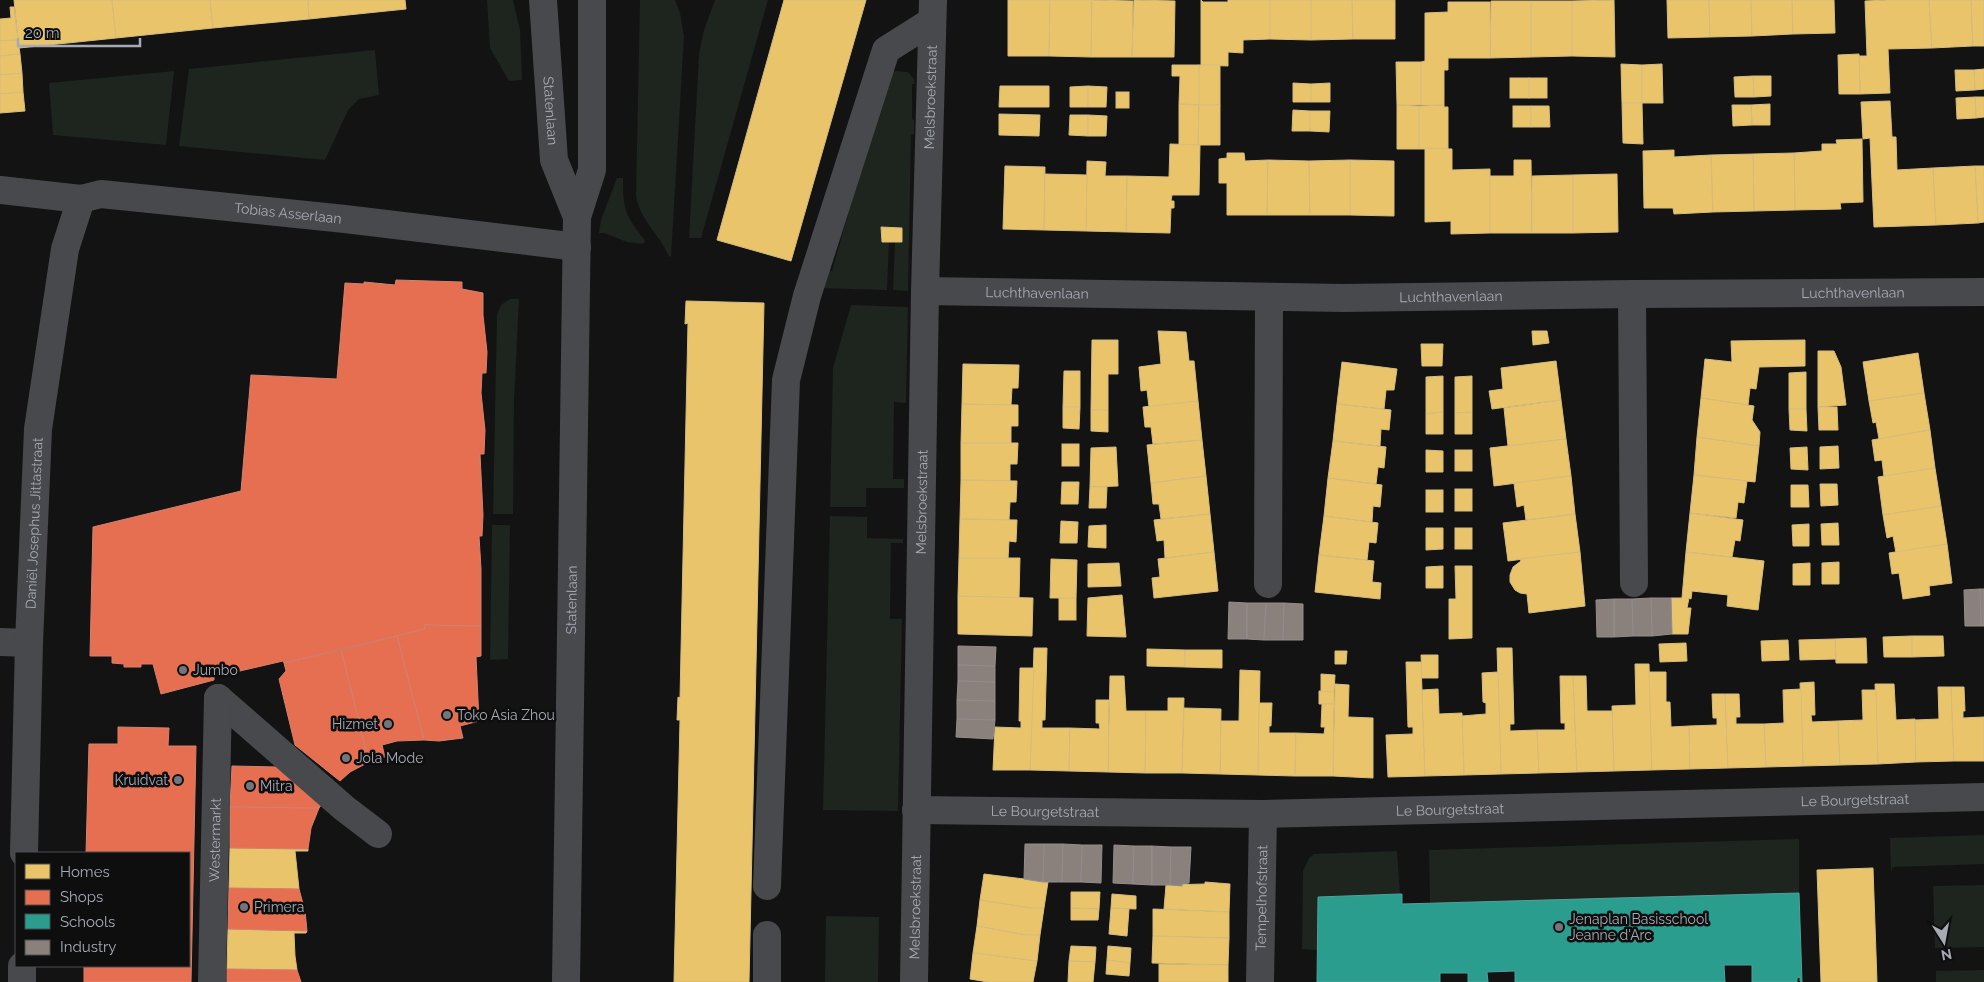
<svg xmlns="http://www.w3.org/2000/svg" width="1984" height="982" font-family="Raleway,sans-serif">
	<rect width="100%" height="100%" fill="#131314"/>
	<!-- green -->
	<g fill="#1e241e">
		<path d="M487,0H513L514,4L520,30L522,80L509,81L490,48Z"/>
		<path d="M640,0H675L680,13L684,36L671,257L669,256C659,234 639,219 636,195Z"/>
		<path d="M715,0H768L701,238H689L699,54L704,30Z"/>
		<path d="M375,50L379,95L359,99L348,110L325,160L179,146L189,69Z"/>
		<path d="M174,71L166,145L53,135L49,83Z"/>
		<path d="M897,71L908,72L914,79L915,84H912V119L914,120V134L911,135L908,291L893,290L895,242L902,228L882,227V241L889,242L887,290L817,288L826,272L832,271L886,81L892,72Z"/>
		<path d="M617,178H623C623,209 625,215 644,239L645,242L642,244L627,242L604,233H599L601,220Z"/>
		<path d="M510,299H519L514,402L513,514H493L497,315L501,305Z"/>
		<path d="M851,305L908,307L906,403L894,402L893,479H904V488H866V507H830L833,368Z"/>
		<path d="M830,516L867,517V538L903,539V543H891L890,619H902L898,811L823,810Z"/>
		<path d="M492,525H510L508,659L490,660Z"/>
		<path d="M1984,835V864L1893,867L1891,872L1890,838Z"/>
		<path d="M1799,839V893L1430,903L1429,850Z"/>
		<path d="M1397,851L1400,894L1319,897L1317,950L1302,949L1303,871L1309,858L1314,854Z"/>
		<path d="M1984,885V947L1935,948L1933,886Z"/>
		<path d="M826,916L879,917L878,982H825Z"/>
		<path d="M1984,970V982H1936V971Z"/>
	</g>
	<!-- homes -->
	<g fill="#e9c46a" stroke="#d5bc80">
		<path d="M14,0H112L116,38L19,48Z"/>
		<path d="M112,0H210L213,28L116,38Z"/>
		<path d="M210,0H308L309,19L213,28Z"/>
		<path d="M308,0H405L406,9L309,19Z"/>
		<path d="M784,0H866L791,261L717,240Z"/>
		<path d="M1008,0H1050L1049,56H1008Z"/>
		<path d="M1050,0H1092L1091,57L1049,56Z"/>
		<path d="M1092,0L1133,1L1132,57H1091Z"/>
		<path d="M1134,0L1175,1L1174,57H1132Z"/>
		<path d="M1201,0L1203,2H1228V0H1270V39L1243,40V53L1228,52V66L1201,65Z"/>
		<path d="M1270,0H1311V40L1270,39Z"/>
		<path d="M1311,0H1352L1353,39L1311,40Z"/>
		<path d="M1352,0H1395V39H1353Z"/>
		<path d="M1614,0L1615,57L1572,56V1Z"/>
		<path d="M1667,0H1709L1710,37L1668,38Z"/>
		<path d="M1709,0H1751L1752,36L1710,37Z"/>
		<path d="M1751,0H1792L1793,34L1752,36Z"/>
		<path d="M1792,0H1834L1835,33L1793,34Z"/>
		<path d="M1887,0H1929L1932,48L1888,49L1890,93L1860,94L1859,56H1867L1865,1Z"/>
		<path d="M1929,0H1971L1973,46L1932,48Z"/>
		<path d="M1971,0H1984V46H1973Z"/>
		<path d="M1491,1H1531V57L1490,58Z"/>
		<path d="M1531,1H1572V56L1531,57Z"/>
		<path d="M1448,2H1490V58H1448V70H1444V105H1421V62L1425,61V13L1448,12Z"/>
		<path d="M10,7H14L18,40L0,41V19L11,18Z"/>
		<path d="M18,40L20,54L0,56V41Z"/>
		<path d="M20,54L22,73L0,75V56Z"/>
		<path d="M1859,54L1860,94H1839L1838,55Z"/>
		<path d="M1396,62H1421V105H1397Z"/>
		<path d="M1621,64L1642,65V103H1622Z"/>
		<path d="M1662,64L1663,103H1642V65Z"/>
		<path d="M1172,65H1199V105L1179,104L1180,76H1172Z"/>
		<rect x="1199" y="65" width="21" height="40"/>
		<path d="M1984,69V89L1975,90L1974,70Z"/>
		<path d="M1955,70H1974L1975,90L1956,91Z"/>
		<path d="M22,73L23,92L0,94V75Z"/>
		<path d="M1753,76H1771V96L1754,97Z"/>
		<path d="M1753,76L1754,97H1735L1734,77Z"/>
		<rect x="1510" y="78" width="19" height="20"/>
		<rect x="1529" y="78" width="18" height="20"/>
		<path d="M1293,83L1311,84V102H1293Z"/>
		<path d="M1330,83V102H1311V84Z"/>
		<path d="M1000,86H1049V107H999Z"/>
		<path d="M1088,86V107H1070V87Z"/>
		<path d="M1088,86L1107,87L1106,107H1088Z"/>
		<path d="M23,92L25,111L0,113V94Z"/>
		<rect x="1116" y="92" width="13" height="16"/>
		<path d="M1975,97H1984V117L1976,118Z"/>
		<path d="M1975,97L1976,118L1957,119L1956,98Z"/>
		<path d="M1890,101L1892,137H1896L1897,170L1933,168L1936,225L1874,227L1870,138L1863,139L1861,102Z"/>
		<path d="M1622,103H1642L1643,144L1623,143Z"/>
		<path d="M1179,104L1199,105L1198,145H1179Z"/>
		<path d="M1770,104V125H1752L1751,105Z"/>
		<path d="M1199,105H1220V145H1198Z"/>
		<path d="M1397,105L1419,106V149H1397Z"/>
		<path d="M1444,105V107H1448V149H1419V106Z"/>
		<path d="M1732,105H1751L1752,125L1733,126Z"/>
		<rect x="1513" y="106" width="18" height="21"/>
		<path d="M1531,106H1549L1550,127H1531Z"/>
		<path d="M1293,110L1310,111V131H1292Z"/>
		<path d="M1310,111H1330L1329,132L1310,131Z"/>
		<path d="M999,114L1040,115L1039,136L999,135Z"/>
		<path d="M1070,115H1088V136L1069,135Z"/>
		<path d="M1088,115L1107,116L1106,136H1088Z"/>
		<path d="M1862,139L1863,202L1840,203L1841,209L1795,210L1794,153L1822,151V144H1837L1836,140Z"/>
		<path d="M1170,144L1200,145L1199,195H1172L1171,201H1174V208H1171L1170,233L1126,232L1127,176L1169,177Z"/>
		<path d="M1425,148L1452,149V170L1490,169V233L1451,234V221L1425,222Z"/>
		<path d="M1674,150V157L1711,155L1713,212L1674,214L1673,208H1644L1643,151Z"/>
		<path d="M1227,153H1244L1245,161L1268,160L1267,215H1227V183H1219V159L1227,158Z"/>
		<path d="M1794,153L1795,210L1754,211L1753,154Z"/>
		<path d="M1753,154L1754,211L1713,212L1711,155Z"/>
		<path d="M1268,160L1309,161L1310,215H1267Z"/>
		<path d="M1350,160L1394,161V216L1350,215Z"/>
		<path d="M1350,160V215H1310L1309,161Z"/>
		<path d="M1514,160H1531L1532,233H1490V176H1514Z"/>
		<path d="M1087,161L1106,162L1105,176H1127L1126,232L1086,231Z"/>
		<path d="M1005,166L1045,167L1044,230L1003,229Z"/>
		<path d="M1975,166H1984V222L1978,223Z"/>
		<path d="M1975,166L1978,223L1936,225L1933,168Z"/>
		<path d="M1045,174L1087,175L1086,231L1044,230Z"/>
		<path d="M1617,174L1618,232L1573,233V175Z"/>
		<path d="M1573,175V233H1532V176Z"/>
		<path d="M881,227L902,228V242H882Z"/>
		<path d="M686,301L764,303L749,982H674L680,720H677L678,697L680,698L688,323L685,324Z"/>
		<path d="M1158,331L1186,332L1189,361H1194L1198,401L1149,407L1147,390L1141,391L1139,367L1161,364Z"/>
		<path d="M1532,331H1547L1549,343L1533,345Z"/>
		<path d="M1092,340H1118V374H1108V410H1091Z"/>
		<path d="M1805,340V366L1759,367L1756,389L1750,388L1748,405L1701,398L1705,359L1732,362L1731,341Z"/>
		<path d="M1421,344H1443L1442,366H1422Z"/>
		<path d="M1818,351H1834L1841,367L1846,405L1818,407Z"/>
		<path d="M1918,353L1924,393L1869,401L1863,362Z"/>
		<path d="M1556,361L1561,400L1492,409L1489,391L1503,389L1501,368Z"/>
		<path d="M1342,362L1397,369L1394,390H1386L1384,409L1337,404Z"/>
		<path d="M963,364L1019,365L1018,388H1012L1011,405L962,404Z"/>
		<path d="M1064,371H1080V407H1063Z"/>
		<path d="M1806,372V409H1789V373Z"/>
		<path d="M1443,376V412L1426,414V377Z"/>
		<path d="M1472,376V412L1455,413V377Z"/>
		<path d="M1924,393L1930,430L1879,439L1876,422L1873,423L1869,401Z"/>
		<path d="M1701,398L1754,406L1752,420L1760,432L1759,446L1697,437Z"/>
		<path d="M1561,400L1566,439L1508,446L1504,408Z"/>
		<path d="M1198,401L1202,440L1153,444L1151,427H1145L1143,407Z"/>
		<path d="M962,404L1018,405V426H1011V443H961Z"/>
		<path d="M1337,404L1391,410L1389,430L1381,429L1380,446L1333,441Z"/>
		<path d="M1063,407H1080L1079,429L1063,428Z"/>
		<path d="M1818,407H1837L1838,430H1819Z"/>
		<path d="M1789,409H1806L1807,431L1790,430Z"/>
		<path d="M1091,410H1108V432L1091,431Z"/>
		<path d="M1443,412V434H1426V414Z"/>
		<path d="M1472,412V434H1455V413Z"/>
		<path d="M1930,430L1935,468L1884,477L1882,460L1875,461L1872,440Z"/>
		<path d="M1697,437L1759,446L1755,482L1694,475Z"/>
		<path d="M1566,439L1571,476L1494,486L1490,448Z"/>
		<path d="M1202,440L1206,476L1151,483L1147,445Z"/>
		<path d="M1333,441L1386,447L1384,468L1378,467L1376,484L1328,478Z"/>
		<path d="M961,443H1018L1017,464H1010V481L961,480Z"/>
		<rect x="1062" y="444" width="17" height="22"/>
		<path d="M1838,446L1839,468L1820,469V447Z"/>
		<path d="M1116,447L1118,486L1090,487L1091,448Z"/>
		<path d="M1807,447L1808,470L1791,469L1790,448Z"/>
		<path d="M1426,450L1443,451V472H1426Z"/>
		<rect x="1455" y="450" width="17" height="21"/>
		<path d="M1935,468L1941,506L1883,515L1878,477Z"/>
		<path d="M1694,475L1747,481L1744,503L1738,502L1736,518L1690,513Z"/>
		<path d="M1206,476L1210,514L1161,519L1159,504H1153L1151,483Z"/>
		<path d="M1571,476L1575,514L1526,520L1524,505L1517,507L1514,483Z"/>
		<path d="M1328,478L1382,485L1380,507L1373,506L1372,522L1324,516Z"/>
		<path d="M961,480L1017,481L1016,502H1010L1009,520L960,519Z"/>
		<path d="M1062,482H1079L1078,504H1061Z"/>
		<path d="M1820,484H1837L1838,505L1821,506Z"/>
		<path d="M1791,485H1808L1809,507H1791Z"/>
		<path d="M1090,487H1107L1106,508H1089Z"/>
		<rect x="1455" y="489" width="17" height="22"/>
		<rect x="1426" y="490" width="17" height="22"/>
		<path d="M1941,506L1947,544L1896,553L1893,536L1887,538L1883,515Z"/>
		<path d="M1690,513L1743,520L1740,541L1735,540L1732,557L1686,552Z"/>
		<path d="M1210,514L1214,552L1165,558L1164,540L1157,541L1154,520Z"/>
		<path d="M1575,514L1580,552L1508,561L1503,523Z"/>
		<path d="M1324,516L1378,523L1376,543L1369,542L1367,560L1319,555Z"/>
		<path d="M960,519L1017,520L1016,542L1009,541L1008,559L959,558Z"/>
		<path d="M1061,521L1078,522L1077,543H1060Z"/>
		<path d="M1838,523L1839,545H1822L1821,524Z"/>
		<path d="M1809,524V546H1793L1792,525Z"/>
		<path d="M1106,525V548L1088,547L1089,526Z"/>
		<path d="M1426,528H1443V549L1426,550Z"/>
		<rect x="1455" y="528" width="17" height="21"/>
		<path d="M1947,544L1952,583L1929,586L1930,595L1903,599L1899,573L1892,574L1889,553Z"/>
		<path d="M1214,552L1218,591L1154,598L1152,578L1160,577L1158,559Z"/>
		<path d="M1580,552L1585,606L1529,613L1527,594L1520,593L1515,590L1510,582V575L1513,567L1521,561L1520,559Z"/>
		<path d="M1686,552L1764,561L1758,610L1727,606L1728,595L1692,591L1691,599L1689,598L1687,608H1691L1688,634H1672L1671,598H1682Z"/>
		<path d="M1319,555L1374,561L1372,582L1381,583L1380,599L1315,592Z"/>
		<path d="M959,558H1020L1019,598L958,596Z"/>
		<path d="M1051,559L1077,560L1076,598H1050Z"/>
		<path d="M1839,562V584H1822V563Z"/>
		<path d="M1119,563L1121,586L1088,587V564Z"/>
		<path d="M1810,563V585H1793V564Z"/>
		<path d="M1443,566V588H1426V567Z"/>
		<path d="M1455,566H1472V638L1449,639V599H1456Z"/>
		<path d="M1122,595L1126,637L1087,636L1088,598Z"/>
		<path d="M958,596L1033,598L1032,636L958,634Z"/>
		<rect x="1059" y="598" width="17" height="22"/>
		<path d="M1912,636V657H1884L1883,637Z"/>
		<path d="M1912,636H1943L1944,656L1912,657Z"/>
		<path d="M1866,638L1867,663H1836L1835,639Z"/>
		<path d="M1835,639L1836,659L1800,660L1799,640Z"/>
		<path d="M1788,640L1789,660L1762,661L1761,641Z"/>
		<path d="M1686,643L1687,661L1660,662L1659,644Z"/>
		<path d="M1034,648H1047L1045,720H1042V728H1070L1069,771L1030,770Z"/>
		<path d="M1497,648H1512L1514,724H1510V731L1537,730L1539,773L1501,774Z"/>
		<path d="M1147,649L1185,650V667L1147,666Z"/>
		<path d="M1185,650H1222V668L1185,667Z"/>
		<path d="M1335,651H1347L1346,664H1335Z"/>
		<path d="M1421,655H1438V678H1422Z"/>
		<path d="M1406,662H1421L1425,776L1388,777L1386,735L1413,734V727H1408Z"/>
		<path d="M1635,664H1649L1652,770L1614,771L1612,706L1636,705Z"/>
		<path d="M1020,668H1034L1030,770H993L995,727L1021,728V721H1019Z"/>
		<path d="M1240,670L1260,671L1258,775L1220,774L1221,721H1239Z"/>
		<path d="M1498,672L1501,774L1464,775L1462,716L1486,714V703L1483,702L1482,673Z"/>
		<path d="M1649,672H1666V702H1670L1671,727L1689,726L1690,769L1652,770Z"/>
		<path d="M1321,674L1335,675L1334,692H1321Z"/>
		<path d="M1110,676H1124L1126,711H1146L1145,773L1108,772Z"/>
		<path d="M1560,676H1573L1577,772L1539,773L1537,730H1565V723H1561Z"/>
		<path d="M1573,676H1586L1587,711H1612L1614,771L1577,772Z"/>
		<path d="M1814,682L1815,715H1811L1812,722L1838,721L1840,765L1803,766L1800,683Z"/>
		<path d="M1335,684L1349,685L1348,717L1373,718V778L1333,776Z"/>
		<path d="M1875,684H1894L1896,720L1915,719L1916,762L1878,764Z"/>
		<path d="M1938,687H1951L1954,761L1916,762L1915,720L1939,719Z"/>
		<path d="M1951,687H1964L1965,711H1963V718L1984,717V761H1954Z"/>
		<path d="M1438,689L1439,714L1462,713L1464,775L1425,776L1422,690Z"/>
		<path d="M1801,689L1803,766L1766,767L1764,724L1784,723L1783,690Z"/>
		<path d="M1862,690H1876L1878,764L1840,765L1838,721L1863,720Z"/>
		<path d="M1319,691L1334,692V704H1319Z"/>
		<path d="M1712,694H1725L1728,768L1690,769L1689,726L1717,725V718H1713Z"/>
		<path d="M1725,694H1739L1740,717H1736V724H1764L1766,767L1728,768Z"/>
		<path d="M1168,698H1184L1182,773H1145L1146,711H1168Z"/>
		<path d="M1096,700H1109L1108,772L1069,771L1070,728L1100,729L1099,723H1096Z"/>
		<path d="M1259,703H1272L1271,726H1269V733H1296L1295,776L1258,775Z"/>
		<path d="M1322,704H1334L1333,776H1295L1296,733L1324,734L1325,727H1321Z"/>
		<path d="M1184,708L1221,709L1220,774L1182,773Z"/>
		<path d="M230,848L308,849V851H295L299,889L229,888Z"/>
		<path d="M1873,868L1877,982H1821L1817,870Z"/>
		<path d="M984,874L1048,882L1044,908H1030L980,900Z"/>
		<path d="M1205,882L1230,884L1229,912L1164,909L1166,885L1205,884Z"/>
		<path d="M1071,892H1100L1099,909L1071,908Z"/>
		<path d="M1112,894L1136,896V909L1111,908Z"/>
		<path d="M980,900L1030,908H1044L1040,935H1026L977,926Z"/>
		<path d="M1071,908L1099,909L1098,920H1071Z"/>
		<path d="M1111,908L1129,909L1127,936L1109,934Z"/>
		<path d="M1153,909L1229,912V938L1153,936Z"/>
		<path d="M977,926L1026,935H1040L1037,961L973,953Z"/>
		<path d="M228,929L307,931L306,933H294L295,956L297,970L227,969Z"/>
		<path d="M1153,936L1229,938L1228,965L1152,963Z"/>
		<path d="M1071,946L1096,947L1095,962L1069,961Z"/>
		<path d="M1108,946L1131,948L1130,963L1107,960Z"/>
		<path d="M973,953L1037,961L1033,982H988L970,979Z"/>
		<path d="M1107,960L1130,963L1129,976L1106,974Z"/>
		<path d="M1069,961L1095,962L1093,982H1068Z"/>
		<path d="M1159,964L1228,965V982H1159Z"/>
	</g>
	<!-- shops -->
	<g fill="#e76f51" stroke="#d4816f">
		<path d="M396,280L462,282V289L483,293V315L487,352L486,373H482L481,393L485,430L484,454H480L483,515L482,536H479L481,569V626L424,625L425,629L284,663L283,661L214,677V680L161,694L153,664H141V667H124V664L112,663V656H90L93,527L241,491L251,375L337,379L345,283L364,284V282L395,285Z"/>
		<path d="M424,625L481,626V656L476,657L479,721L460,726L463,738L439,741L424,740L397,636L425,629Z"/>
		<path d="M397,636L424,740L397,741L382,745L385,757L369,762L341,650Z"/>
		<path d="M341,650L369,762L350,772L340,781L295,745L279,679L286,671L284,663Z"/>
		<path d="M118,727L169,728L168,746H196L191,982H84V966H189V853H86L89,744H118Z"/>
		<path d="M232,766L277,767L322,804L319,808L230,807Z"/>
		<path d="M230,807L319,808L311,828L308,849L230,848Z"/>
		<path d="M229,888L299,889L305,911L307,931L228,929Z"/>
		<path d="M227,969L297,970L301,982H227Z"/>
	</g>
	<!-- schools -->
	<path fill="#2a9d8f" stroke="#4fa19a" d="M1799,893L1802,982L1800,981V977L1797,978V982H1752V965H1724L1725,982H1515V971L1487,972L1488,982H1468V973H1440V982H1317L1318,897L1400,894H1402V904Z"/>
	<!-- industry -->
	<g fill="#8a817c" stroke="#928d8d">
		<path d="M1980,589H1984V626H1981Z"/>
		<path d="M1980,589L1981,626H1965L1964,590Z"/>
		<path d="M1651,598H1671L1672,634L1652,636Z"/>
		<path d="M1651,598L1652,636H1633L1632,599Z"/>
		<path d="M1614,599H1632L1633,636L1614,637Z"/>
		<path d="M1614,599V637H1597L1596,600Z"/>
		<path d="M1229,602L1247,603V639H1228Z"/>
		<path d="M1247,603H1266L1264,640L1247,639Z"/>
		<path d="M1266,603H1284L1283,640H1264Z"/>
		<path d="M1284,603L1303,604V640H1283Z"/>
		<path d="M958,646L996,647L995,666L958,665Z"/>
		<path d="M958,665L995,666V682L958,681Z"/>
		<path d="M958,681L995,682V701L957,700Z"/>
		<path d="M957,700L995,701V720L957,719Z"/>
		<path d="M957,719L995,720L993,739L956,737Z"/>
		<path d="M1025,844H1044L1043,882L1024,879Z"/>
		<path d="M1044,844H1063L1062,882H1043Z"/>
		<path d="M1063,844L1082,845L1081,882H1062Z"/>
		<path d="M1082,845H1102L1101,883L1081,882Z"/>
		<path d="M1114,845L1134,846L1133,884L1113,883Z"/>
		<path d="M1134,846H1152V885L1133,884Z"/>
		<path d="M1152,846L1171,847L1170,885H1152Z"/>
		<path d="M1171,847H1191L1189,883L1182,884V886L1170,885Z"/>
	</g>
	<g fill="none" stroke-linecap="round" stroke-linejoin="round">
		<!-- minor -->
		<g stroke="#48494c" stroke-width="28">
			<path id="s1" d="M543,0L554,160L577,217"/>
			<path id="s2" d="M0,190L81,199L101,194L345,219L577,247"/>
			<path id="s3" d="M925,291L1343,298L1632,294L1984,292"/>
			<path d="M1632,294L1634,583"/>
			<path d="M1268,584L1269,298"/>
			<path d="M0,642L29,643"/>
			<path d="M218,698L344,808L378,834"/>
			<path id="s4" d="M916,810L1263,814L1984,797"/>
			<path id="s5" d="M24,853L29,643L38,429L65,249L81,199"/>
			<path d="M767,886L786,380L807,296L886,50L932,21"/>
			<path d="M22,982V966"/>
			<path id="s6" d="M212,982L218,698"/>
			<path id="s7" d="M566,982L577,217L592,170V0"/>
			<path d="M767,982V935"/>
			<path id="s8" d="M914,982L925,291L933,0"/>
			<path id="s9" d="M1260,982L1263,814"/>
		</g>
	</g>
	<!-- markers -->
	<g fill="#73757c" stroke="#0e0e0f" stroke-width="2">
		<circle cx="183" cy="670" r="5"/>
		<circle cx="447" cy="715" r="5"/>
		<circle cx="388" cy="724" r="5"/>
		<circle cx="346" cy="758" r="5"/>
		<circle cx="178" cy="780" r="5"/>
		<circle cx="250" cy="786" r="5"/>
		<circle cx="244" cy="907" r="5"/>
		<circle cx="1559" cy="927" r="5"/>
	</g>
	<g text-anchor="middle" dominant-baseline="central" stroke-width="5" stroke-linejoin="round" paint-order="stroke">
		<!-- street labels -->
		<g font-size="14" fill="#a6aab4" stroke="#0e0e0f">
			<text stroke="none"><textPath href="#s8" startOffset="885">Melsbroekstraat</textPath></text>
			<text stroke="none"><textPath href="#s1" startOffset="111">Statenlaan</textPath></text>
			<text stroke="none"><textPath href="#s2" startOffset="290">Tobias Asserlaan</textPath></text>
			<text stroke="none"><textPath href="#s3" startOffset="112">Luchthavenlaan</textPath></text>
			<text stroke="none"><textPath href="#s3" startOffset="928">Luchthavenlaan</textPath></text>
			<text stroke="none"><textPath href="#s3" startOffset="526">Luchthavenlaan</textPath></text>
			<text stroke="none"><textPath href="#s8" startOffset="480">Melsbroekstraat</textPath></text>
			<text stroke="none"><textPath href="#s5" startOffset="330">Daniël Josephus Jittastraat</textPath></text>
			<text stroke="none"><textPath href="#s7" startOffset="382">Statenlaan</textPath></text>
			<text stroke="none"><textPath href="#s4" startOffset="939">Le Bourgetstraat</textPath></text>
			<text stroke="none"><textPath href="#s4" startOffset="534">Le Bourgetstraat</textPath></text>
			<text stroke="none"><textPath href="#s4" startOffset="129">Le Bourgetstraat</textPath></text>
			<text stroke="none"><textPath href="#s6" startOffset="142">Westermarkt</textPath></text>
			<text stroke="none"><textPath href="#s9" startOffset="84">Tempelhofstraat</textPath></text>
			<text stroke="none"><textPath href="#s8" startOffset="75">Melsbroekstraat</textPath></text>
		</g>
		<!-- poi labels -->
		<g font-size="14" fill="#a6aab4" stroke="#0e0e0f" text-anchor="start">
			<text x="193" y="670">Jumbo</text>
			<text x="457" y="715">Toko Asia Zhou</text>
			<text x="378" y="724" text-anchor="end">Hizmet</text>
			<text x="356" y="758">Jola Mode</text>
			<text x="168" y="780" text-anchor="end">Kruidvat</text>
			<text x="260" y="786">Mitra</text>
			<text x="254" y="907">Primera</text>
			<text x="1569" y="919">Jenaplan Basisschool<tspan x="1569" dy="16">Jeanne d'Arc</tspan></text>
		</g>
	</g>
	<!-- legend -->
	<rect x="15" y="852" width="175" height="115" fill="#0e0e0f" stroke="#4b4c51"/>
	<rect x="25" y="864" width="25" height="15" fill="#e9c46a" stroke="#4b4c51"/>
	<text x="60" y="877" font-size="15" fill="#a6aab4">Homes</text>
	<rect x="25" y="890" width="25" height="15" fill="#e76f51" stroke="#4b4c51"/>
	<text x="60" y="902" font-size="15" fill="#a6aab4">Shops</text>
	<rect x="25" y="914" width="25" height="15" fill="#2a9d8f" stroke="#4b4c51"/>
	<text x="60" y="927" font-size="15" fill="#a6aab4">Schools</text>
	<rect x="25" y="940" width="25" height="15" fill="#8a817c" stroke="#4b4c51"/>
	<text x="60" y="952" font-size="15" fill="#a6aab4">Industry</text>
	<!-- north arrow -->
	<g transform="translate(1944 942) rotate(169)" stroke="#0e0e0f" stroke-width="4" paint-order="stroke">
	<path d="M0-4L9 19L0 12L-9 19Z" fill="#a6aab4"/>
	<text y="-8" font-size="14" font-weight="bold" text-anchor="middle" fill="#a6aab4">N</text>
	</g>
	<!-- scale -->
	<path d="M18 38v8h122v-8" fill="none" stroke="#a6aab4" stroke-width="2.5"/>
	<text x="25" y="38" font-size="15" fill="#a6aab4" stroke="#0e0e0f" stroke-width="4" paint-order="stroke">20 m</text>
</svg>
